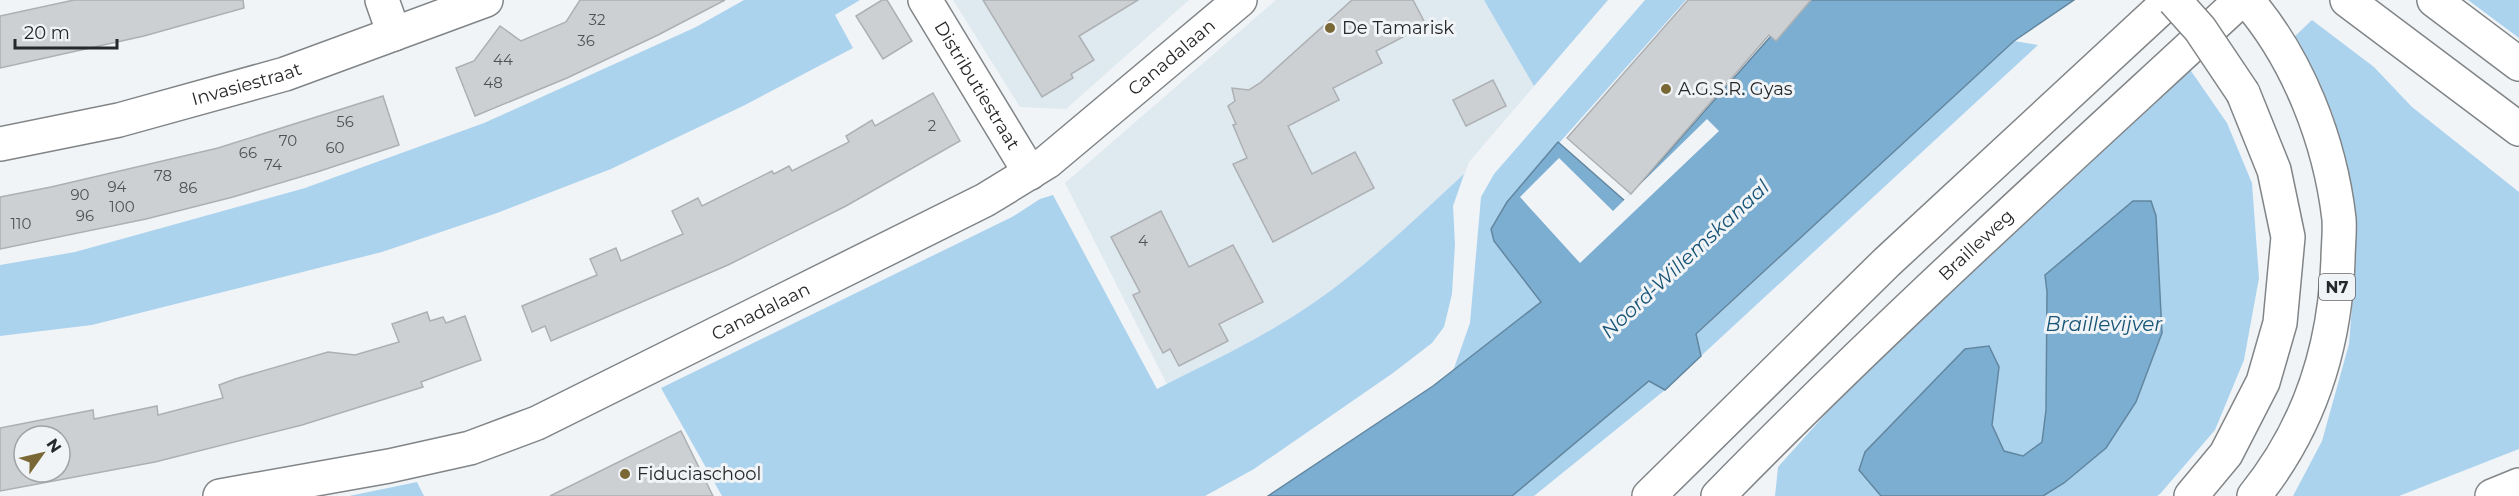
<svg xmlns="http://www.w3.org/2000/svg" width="2519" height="496" font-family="Montserrat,sans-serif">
	<rect width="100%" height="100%" fill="#f1f4f7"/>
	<!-- built -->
	<g fill="#dee9f0">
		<path d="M953,0H1189L1066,109L1020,107Z"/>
		<path d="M1276,0H1608L1469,162L1453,206L1454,226L1180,410L1065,183Z"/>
	</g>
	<!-- green -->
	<g fill="#acd3ee">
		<path d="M744,0H860L835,15L853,48L745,105L611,169L497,213L382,252L92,325L0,336V265L75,252L305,188L484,123L696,27Z"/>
		<path d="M1484,0H1608L1534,86Z"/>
		<path d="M1645,0H1686L1507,202L1491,229L1494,241L1541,302L1453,371L1470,323L1481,197L1494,174Z"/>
		<path d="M2468,0H2519V38Z"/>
		<path d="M2312,20L2374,67L2412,107L2519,192V449L2399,496H2293L2322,441L2349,344L2356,257L2349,176L2332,112L2293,38Z"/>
		<path d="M2014,41L2038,45L1701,356L1696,335Z"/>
		<path d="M2189,68L2227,123L2252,183L2259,278L2244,360L2215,430L2160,494L2157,496H2043L2064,483L2151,201H2134L2045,275L2047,292L2046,410L2042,442L2023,456L2004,451L1992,425L1999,367L1860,470L1881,496H1775L1778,467L1863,372Z"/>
		<path d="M1464,174L1453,206L1455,244L1452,294L1444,327L1432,343L1393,373L1254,469L1205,496H722L661,388L1012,217L1040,199L1053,195L1157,389C1197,368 1240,349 1279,325C1348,285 1405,228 1464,174Z"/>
		<path d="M1649,381L1665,390L1534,496H1512Z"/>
		<path d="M417,482L424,496H349Z"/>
	</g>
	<!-- water -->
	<g fill="#7caed1" stroke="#62869f" stroke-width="1.5">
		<path d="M1803,0H2074L2014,41L1696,334L1701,356L1665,390L1649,381L1512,496H1268L1433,386L1541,302L1494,241L1491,229L1507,202L1558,142L1625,201Z"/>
		<path d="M2133,201H2151L2156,216L2162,333L2136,402L2106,448L2064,483L2043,496H1881L1859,470L1865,452L1965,349L1989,346L1999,367L1992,425L2004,451L2023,456L2042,442L2046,410L2047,292L2045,275Z"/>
	</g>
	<!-- pier -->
	<path fill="#f1f4f7" d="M1707,119L1719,131L1580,263L1520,197L1559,158L1613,211Z"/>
	<!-- building -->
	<g fill="#cdd0d3" stroke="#adb0b3" stroke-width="1.5" fill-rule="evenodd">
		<path d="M74,0H243L244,8L144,36L0,68V16Z"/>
		<path d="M580,0H725L658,35L567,78L475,116L456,68L474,61L500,26L521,41L566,22Z"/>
		<path d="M882,0H887L912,41L883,59L856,16Z"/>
		<path d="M983,0H1138L1079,36L1094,60L1071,74L1073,78L1042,97Z"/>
		<path d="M1352,0H1413L1426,25L1376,51L1382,63L1333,88L1339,100L1288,126L1312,174L1355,152L1374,188L1273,242L1233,164L1247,158L1233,125L1236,124L1228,106L1235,101L1232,88L1249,90L1260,83Z"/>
		<path d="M1688,0H1811L1776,41L1769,35L1631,194L1567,138Z"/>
		<path d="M1493,80L1506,106L1466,126L1453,100Z"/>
		<path d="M933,93L960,141L846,206L728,265L551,341L545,326L532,332L522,306L597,275L590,259L616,248L621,261L683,234L672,211L698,198L702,206L772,171L774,174L789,166L792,171L849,142L846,136L872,120L875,126Z"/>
		<path d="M383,96L399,145L317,172L233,197L146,219L0,249V197L51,187L218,148Z"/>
		<path d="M1161,211L1189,267L1233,245L1263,302L1219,324L1228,341L1179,366L1170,349L1163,353L1133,295L1140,292L1111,237Z"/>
		<path d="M427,312L430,321L443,317L446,323L465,316L481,360L421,382L423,387L302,425L155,462L0,491V428L93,410L94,419L157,406L158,415L223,398L219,385L235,379L328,352L355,355L399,342L392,324ZM24,436H60V472H24Z"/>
		<path d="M681,431L713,496H550Z"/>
	</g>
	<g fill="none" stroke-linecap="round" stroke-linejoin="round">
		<!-- street casing -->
		<g stroke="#828587" stroke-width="36">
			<g id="street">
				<path d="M382,0L394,34"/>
				<path id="s1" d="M925,0L1030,173"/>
				<path id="s2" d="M0,144L119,120L285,74L486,0"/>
				<path id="s3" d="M220,496L389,466L470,448L537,423L985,200L1047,162L1240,0"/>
			</g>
		</g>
		<!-- secondary casing -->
		<g stroke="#828587" stroke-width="36">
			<g id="secondary">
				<path d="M1649,496L1887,262L2170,0"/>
				<path id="s4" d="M1718,496C1886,324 2065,163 2241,0"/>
			</g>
		</g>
		<!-- highway casing -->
		<g stroke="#828587" stroke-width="36">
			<g id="highway">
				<path d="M2247,0C2298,59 2330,141 2339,219C2340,232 2338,247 2338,260C2335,347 2309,428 2254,496"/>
				<path d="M2347,0L2519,129"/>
				<path d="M2434,0L2519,64"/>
				<path d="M2191,496L2226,454L2263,382L2280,323L2288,237L2274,170L2243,93"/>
				<path d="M2492,496L2519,485"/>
			</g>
		</g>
		<!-- street -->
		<use href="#street" stroke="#fff" stroke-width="33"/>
		<!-- secondary -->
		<use href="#secondary" stroke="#fff" stroke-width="33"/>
		<!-- highway -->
		<use href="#highway" stroke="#fff" stroke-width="33"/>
		<!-- highway-bridge casing -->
		<g stroke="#828587" stroke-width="36" stroke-linecap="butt">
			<path id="highway-bridge" d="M2174,0L2200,29L2243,93"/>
		</g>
		<!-- highway-bridge -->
		<use href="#highway-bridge" stroke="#fff" stroke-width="33"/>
	</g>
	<!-- markers -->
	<g fill="#796735" stroke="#f1f4f7" stroke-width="2">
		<circle cx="1330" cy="28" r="6"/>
		<circle cx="1666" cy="89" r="6"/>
		<circle cx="625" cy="474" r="6"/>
	</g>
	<g text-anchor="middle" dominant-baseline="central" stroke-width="6" stroke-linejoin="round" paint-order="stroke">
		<!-- number labels -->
		<g font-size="15" fill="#505254">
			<text x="597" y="19">32</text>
			<text x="586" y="40">36</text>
			<text x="503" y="59">44</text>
			<text x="493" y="82">48</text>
			<text x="345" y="121">56</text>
			<text x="932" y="125">2</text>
			<text x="288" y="140">70</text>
			<text x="335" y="147">60</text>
			<text x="248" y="152">66</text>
			<text x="273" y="164">74</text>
			<text x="163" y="175">78</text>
			<text x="117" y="186">94</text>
			<text x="188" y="187">86</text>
			<text x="80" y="194">90</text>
			<text x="122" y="206">100</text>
			<text x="85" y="215">96</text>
			<text x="21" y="223">110</text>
			<text x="1143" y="240">4</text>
		</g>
		<!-- shield labels -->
		<rect fill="#f1f4f7" stroke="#646567" stroke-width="1.5" x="2319" y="274" width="36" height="26" rx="4.5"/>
		<g font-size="16" font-weight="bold" fill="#272829">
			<text x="2337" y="287">N7</text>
		</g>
		<!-- poi labels -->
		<g font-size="18" fill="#272829" stroke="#f1f4f7" text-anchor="start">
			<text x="1342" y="28">De Tamarisk</text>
			<text x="1678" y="89">A.G.S.R. Gyas</text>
			<text x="637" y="474">Fiduciaschool</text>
		</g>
		<!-- street labels -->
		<g font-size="18" fill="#272829" stroke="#f1f4f7">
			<text stroke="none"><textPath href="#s3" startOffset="1062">Canadalaan</textPath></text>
			<text stroke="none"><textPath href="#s2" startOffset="254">Invasiestraat</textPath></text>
			<text stroke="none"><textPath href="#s1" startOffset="100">Distributiestraat</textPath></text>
			<text stroke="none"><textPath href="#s4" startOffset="360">Brailleweg</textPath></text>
			<text stroke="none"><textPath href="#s3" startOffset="576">Canadalaan</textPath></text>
		</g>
		<!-- water labels -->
		<g font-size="20" font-style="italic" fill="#185476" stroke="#f1f4f7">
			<text transform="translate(1685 259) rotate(-43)">Noord-Willemskanaal</text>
			<text x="2104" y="324">Braillevijver</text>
		</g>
	</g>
	<!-- north arrow -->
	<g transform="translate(42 454) rotate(56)"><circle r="28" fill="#f1f4f7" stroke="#a0a2a5" stroke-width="1.5"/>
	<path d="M0-4.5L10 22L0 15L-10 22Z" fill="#796735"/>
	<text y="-9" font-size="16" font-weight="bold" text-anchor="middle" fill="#272829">N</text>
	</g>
	<!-- scale -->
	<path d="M15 39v9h102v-9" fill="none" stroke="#272829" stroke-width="3"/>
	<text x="24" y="39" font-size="18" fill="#272829" stroke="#f1f4f7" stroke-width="4.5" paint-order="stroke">20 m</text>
</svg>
